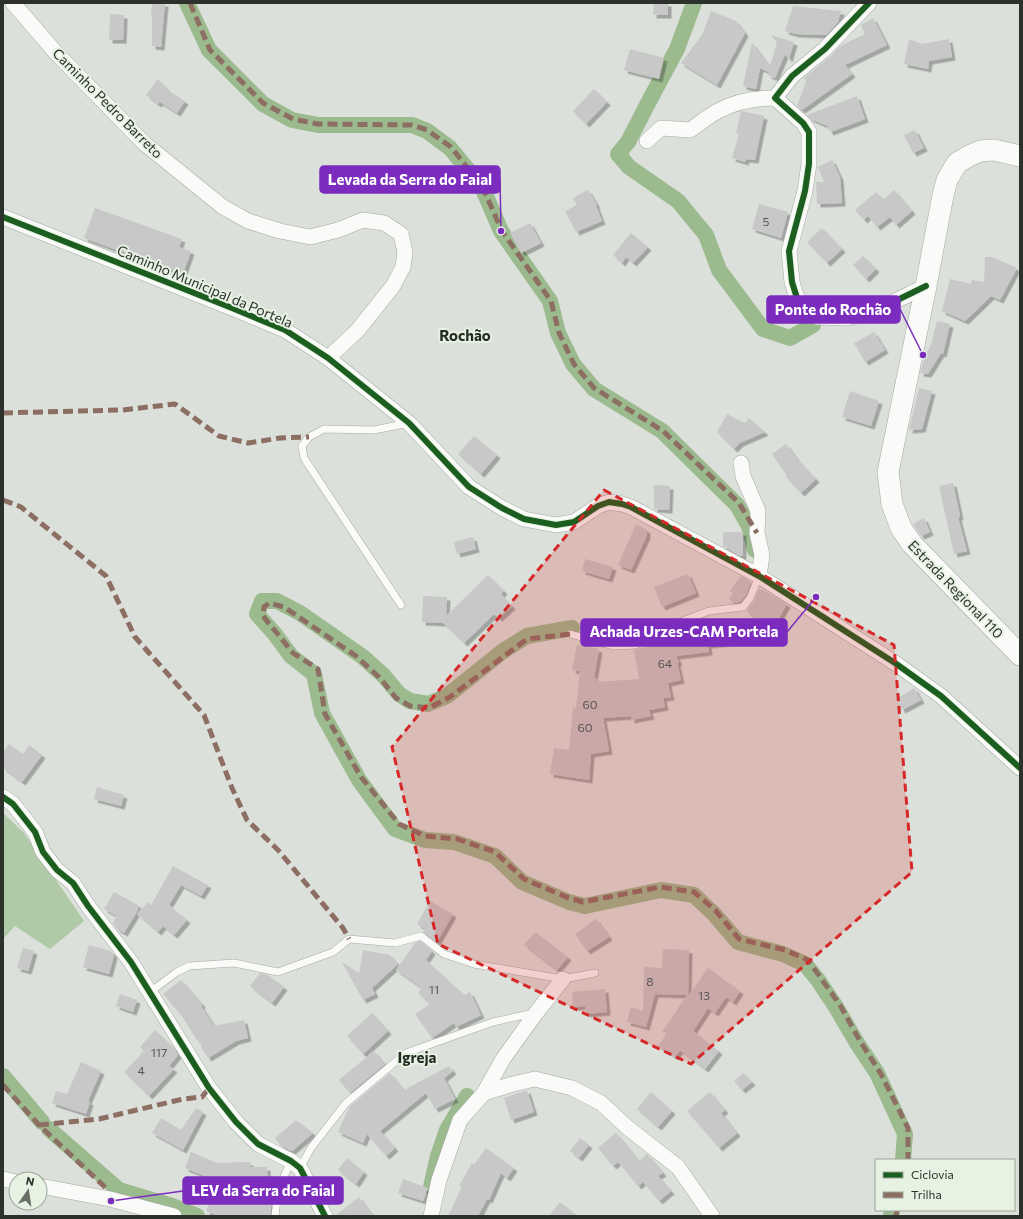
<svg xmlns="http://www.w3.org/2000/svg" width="1023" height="1219" font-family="Commissioner,sans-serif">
	<defs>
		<filter id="shadow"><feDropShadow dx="3.5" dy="3.5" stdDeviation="0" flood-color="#0004"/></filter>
	</defs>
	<rect width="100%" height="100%" fill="#dbe0da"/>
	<!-- forest -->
	<path fill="#b0c9a6" d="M3,813L24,833L84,921L50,949L15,926L3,939Z"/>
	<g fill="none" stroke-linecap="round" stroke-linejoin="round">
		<!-- canal -->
		<g stroke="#9bba8e" stroke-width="16">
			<path d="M187,3L209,50L263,104L292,120L318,125H412L427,131L450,148L482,187L501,231L550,301L558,333L573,364L594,389L662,431L737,505L749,526L755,550"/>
			<path d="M694,3L677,49L647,105L628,142L618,154L629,167L678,201L706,235L719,270L763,329L790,338L813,325"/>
			<path d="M572,628L527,636L503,651L447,696L428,704L410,701L399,694L384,676L363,657L300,613L277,601H262L257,614L274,633L291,656L314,674L322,713L359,780L395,829L425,840L454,842L495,856L522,882L569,902L585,906L661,890L694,895L715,915L738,942L783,954L805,964L818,980L836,1007L857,1043L877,1073L905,1134L903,1160"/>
			<path d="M3,1076L42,1122"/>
			<path d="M49,1129L119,1190L172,1206L197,1216"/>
			<path d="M431,1187L438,1156L447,1130L467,1096"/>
			<path d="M891,1216L892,1210"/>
		</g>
	</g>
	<!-- building -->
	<g fill="#c8c8c8" filter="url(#shadow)">
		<path d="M152,3H165L161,47L152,46V16H151Z"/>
		<path d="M654,3H668V15H653Z"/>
		<path d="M793,6L841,11L838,22L826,35L796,34L785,31Z"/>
		<path d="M711,11L736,21L745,33L717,85L681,63L702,35Z"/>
		<path d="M110,14L124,15L123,40H109Z"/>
		<path d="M873,18L887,45L845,65L852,74L802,110L797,106L806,82L804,78L831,56L840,46L865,34L861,25Z"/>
		<path d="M771,35L794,42L789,59L785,54L775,78L768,75L769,72L760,68L756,89L743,86L752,43L770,67L777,42Z"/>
		<path d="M909,39L922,44L949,39L952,57L929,61L928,69L904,64Z"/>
		<path d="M630,49L664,58L659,79L624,70Z"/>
		<path d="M158,79L169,91L185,101L177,113L160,102L158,104L146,95Z"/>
		<path d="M594,89L607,102L586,124L573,111Z"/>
		<path d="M857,96L865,119L852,124L830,132L827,126L811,119L807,115Z"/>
		<path d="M741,111L764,116L755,160L746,159L745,162L732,158L739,134L736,133Z"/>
		<path d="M915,130L924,148L913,153L904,135Z"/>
		<path d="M832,160L840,177L842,203L817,204L816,182H824L818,167Z"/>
		<path d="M588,190L597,205L596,206L602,221L576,232L565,211L577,205L573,198Z"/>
		<path d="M894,190L912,211L896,225L890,217L877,227L868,216L864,220L855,210L876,192L883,200Z"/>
		<path d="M759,204L788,212L781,238L752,229Z"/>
		<path d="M95,208L182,239L179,247L191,251L183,274L84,238Z"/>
		<path d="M530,223L541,243L521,253L510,233Z"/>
		<path d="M822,228L842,249L827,263L807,242Z"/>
		<path d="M631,233L648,247L633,263L626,257L622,263L613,255Z"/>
		<path d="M863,256L876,269L866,279L853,265Z"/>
		<path d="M985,257H992L1017,268L1000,300L991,296L965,321L942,311L950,279L971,284L972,280L984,282Z"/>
		<path d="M937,321L950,324L943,354L941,353L928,374L920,373L924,358L931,345Z"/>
		<path d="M874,332L885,350L865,362L854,343Z"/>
		<path d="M919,388L932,391L922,429L909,430Z"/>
		<path d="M850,391L879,401L871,426L842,417Z"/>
		<path d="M727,414L745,423L749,418L765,432L740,443L734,449L717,432Z"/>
		<path d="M474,436L497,455L481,474L458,454Z"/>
		<path d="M786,444L797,459L816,479L801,493L786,477L787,476L772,454Z"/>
		<path d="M953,483L960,516L958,517L967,551L954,554L939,486Z"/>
		<path d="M654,485L670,486L669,510L654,509Z"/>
		<path d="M924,518L930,532L921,536L913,524Z"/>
		<path d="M636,524L647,530V535L631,570L618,565Z"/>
		<path d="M723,532H743V556H740L723,546Z"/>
		<path d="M473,537L476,549L457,554L454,542Z"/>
		<path d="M585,559L613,567L609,579L582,571Z"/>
		<path d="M688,574L696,593L662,607L654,587Z"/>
		<path d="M488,575L504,591L501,594L512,606L499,618L494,614L464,643L443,623L422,622L423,596L447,597L446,616Z"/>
		<path d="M741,576L751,582L746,595L740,602L734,603L729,599L733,594L730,591Z"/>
		<path d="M759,589L761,590L762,589L787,604L770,634L759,628L752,639L728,625L760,621L746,611L754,601Z"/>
		<path d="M722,626L725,643L708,645L709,652L676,656L679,662L677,663L681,680L668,683L671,697L663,698L665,707L649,710L651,716L631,720V716L603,718L609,751L591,754L589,780L550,774L554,748L569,750L573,707L576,708L580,671L572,670L577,645L599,649L594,678H597V682L639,679L634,650L647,647L678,632Z"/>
		<path d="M914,688L921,700L902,710L896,699Z"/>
		<path d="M9,744L23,754L29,745L42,755L22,782L3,768V752Z"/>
		<path d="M97,787L124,795L121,806L94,799Z"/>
		<path d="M173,866L208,885L201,896L181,885L169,905L187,920L174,935L163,926L158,932L137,914L148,902L151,905Z"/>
		<path d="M114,892L138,905V910L124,933L117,929L113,923L117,916L104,909Z"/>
		<path d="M430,901L453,914L437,942L423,932L425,929L417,924Z"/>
		<path d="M596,919L609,937L587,951L575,934Z"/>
		<path d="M535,932L568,957L557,970L524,945Z"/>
		<path d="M420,941L432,951L426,960L464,995L470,992L481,1015L456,1027L454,1023L432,1038L415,1014L430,1004L418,993L422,988L396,970L415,943Z"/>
		<path d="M89,945L111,951L114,955L109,974L83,967Z"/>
		<path d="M23,948L34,951L28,971L17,968Z"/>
		<path d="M663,949L689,950L688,996L708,968L740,991L733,1002L726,997L715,1013L708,1008L693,1031L719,1051L705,1069L680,1050L675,1057L658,1046L667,1033L662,1032L687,995L655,994L646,1027L627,1022L631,1007L643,1011L644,967L662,968Z"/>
		<path d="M363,950L390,955L398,964L372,988L375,994L363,1000L342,962L359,973Z"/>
		<path d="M260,973L268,975L284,987L272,1003L250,986Z"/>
		<path d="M181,980L202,1004L201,1006L214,1026L244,1020L248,1038L236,1041L208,1058L201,1047L202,1044L196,1039L182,1016L163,994Z"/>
		<path d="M605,989L607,1012L586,1014L585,1006L573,1007L572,992Z"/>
		<path d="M120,994L137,1000L133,1012L116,1006Z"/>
		<path d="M372,1013L388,1031L363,1054L347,1036Z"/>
		<path d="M155,1030L173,1047L178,1055L169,1066L174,1069L149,1096L124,1072L144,1051L140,1047Z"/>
		<path d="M374,1051L385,1064L350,1093L339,1080Z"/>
		<path d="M81,1062L101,1071L88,1101L90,1102L86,1114L52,1103L56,1091L67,1094Z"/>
		<path d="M449,1066L453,1071L444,1078L455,1099L435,1109L426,1093L380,1131L395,1148L386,1156L367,1134L363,1143L338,1132L350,1106L390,1073L404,1090Z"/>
		<path d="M743,1073L752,1082L742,1090L734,1081Z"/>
		<path d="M527,1090L534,1112L511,1120L504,1098Z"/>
		<path d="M651,1092L672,1111L658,1127L637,1109Z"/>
		<path d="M710,1092L725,1110L721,1113L737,1133L719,1148L687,1111Z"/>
		<path d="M196,1108L203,1112L183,1150L152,1133L161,1118L181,1130Z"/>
		<path d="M296,1120L313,1133L292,1151L281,1146L275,1138Z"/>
		<path d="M616,1133L639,1161L647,1154L663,1173L658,1176L671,1191L659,1201L643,1182L638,1186L618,1162L613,1166L598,1148Z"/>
		<path d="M580,1138L589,1145L579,1158L570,1151Z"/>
		<path d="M486,1148L514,1168L507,1178L501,1173L489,1200L487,1199L478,1216H448L462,1187L459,1186L472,1163L474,1165Z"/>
		<path d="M191,1152L217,1163L250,1162V1167H267L268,1199H272L270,1216H219L206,1211L217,1181L185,1168Z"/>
		<path d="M347,1158L364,1172L356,1184L338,1170Z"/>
		<path d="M403,1179L428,1188L423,1201L398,1193Z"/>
		<path d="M359,1197L373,1216H335Z"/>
		<path d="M560,1202L578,1216H549Z"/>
	</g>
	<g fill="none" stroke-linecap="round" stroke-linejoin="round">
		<!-- lane casing -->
		<g stroke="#a5a9a4" stroke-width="8">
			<g id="lane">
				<path d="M401,605L304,458L302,446L309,437L324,429L374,430L409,423"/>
				<path d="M570,634L613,646L636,645L672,625L709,611L743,607L750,598L759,576"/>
				<path d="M150,992L177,972L189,966L234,963L278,972L333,952L349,939L395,943L421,936L444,954L474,964L563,979L595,973"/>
				<path d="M300,1168L311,1148L346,1103L406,1053L493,1022L534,1013"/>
				<path d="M275,1216L278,1190L291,1161"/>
			</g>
		</g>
		<!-- street casing -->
		<g stroke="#a5a9a4" stroke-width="16">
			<g id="street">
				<path d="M13,3L57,54L145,144L223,207L248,221L280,231L310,237L338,230L363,220L384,223L401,234L405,252L403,267L393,286L357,331L328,358"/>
				<path d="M869,3L825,49L792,76L775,98L803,123L809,132V164L805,191L789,251L792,282L797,298L817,317L847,318L875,311L926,286"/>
				<path d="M647,141L661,128L690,130C699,124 708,116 718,111C736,101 754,98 775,98"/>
				<path d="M3,217L232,308L285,330L328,358L409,423L469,487L502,508L524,519L556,525L574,522L598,506L609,502L622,504L631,507L759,576L895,663L941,696L1020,768"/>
				<path d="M741,463L743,476L758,511L757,533L762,555L759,576"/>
				<path d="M3,797L13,804L35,832L43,852L57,870L73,883L88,906L131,962L209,1088L236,1122L258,1144L291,1161L300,1168L325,1216"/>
				<path d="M484,1093L503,1059L536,1013L563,979"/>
				<path d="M3,1179L16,1182"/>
				<path d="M40,1186L110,1199L174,1216"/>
				<path d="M431,1216L439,1180L460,1120L484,1093L513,1084L535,1079L572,1088L601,1103L628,1128L678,1167L712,1216"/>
			</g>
		</g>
		<!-- secondary casing -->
		<g stroke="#a5a9a4" stroke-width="22">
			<path id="secondary" d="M1020,156L994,150L980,151L969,156L957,163L947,180L943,195L926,286L888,472L892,504L901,528L912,544L1020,655"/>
		</g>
		<!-- lane -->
		<use href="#lane" stroke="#fafaf9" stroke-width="7"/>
		<!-- street -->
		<use href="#street" stroke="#fafaf9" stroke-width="15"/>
		<!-- secondary -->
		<use href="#secondary" stroke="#fafaf9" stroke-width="21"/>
		<!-- quiet -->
		<g stroke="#8d6e63" stroke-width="5" stroke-dasharray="10 5" stroke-linecap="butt">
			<path d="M190,3L210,50L263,103L293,119L318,124L412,125L427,130L451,147L482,186L502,231L551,301L559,333L574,364L594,388L663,431L739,503L757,533"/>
			<path d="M3,413L122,410L175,404L219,436L248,443L280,438L309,437"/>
			<path d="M3,500L21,507L106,576L135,637L204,715L232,788L247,820L278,850L343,928L349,939"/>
			<path d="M570,634L527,639L450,697L429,708L410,706L396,698L380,678L356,656L284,607L269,603L264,607L263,616L293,653L318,669L325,714L361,777L399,824L425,836L457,839L495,852L524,879L566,897L583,902L660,887L694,892L716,911L739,939L785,950L808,960L840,1005L860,1041L881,1074L908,1128V1160"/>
			<path d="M3,1085L39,1125L107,1189"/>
			<path d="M39,1125L99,1119L183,1099L202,1097L209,1088"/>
			<path d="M896,1216L897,1210"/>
		</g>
		<!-- cycleway casing -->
		<g stroke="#e7f2e3" stroke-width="8">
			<g id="cycleway">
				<path d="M869,3L825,49L792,76L775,98L803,123L809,132V164L805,191L789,251L792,282L797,298L817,317L847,318L875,311L926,286"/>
				<path d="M3,217L232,308L285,330L328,358L409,423L469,487L502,508L524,519L556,525L574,522L598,506L609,502L622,504L631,507L759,576L895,663L941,696L1020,768"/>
				<path d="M3,797L13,804L35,832L43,852L57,870L73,883L88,906L131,962L209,1088L236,1122L258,1144L291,1161L300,1168L325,1216"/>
			</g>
		</g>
		<!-- cycleway -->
		<use href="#cycleway" stroke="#1b5e20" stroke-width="6"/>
	</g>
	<!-- marked area -->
	<path fill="#d62828" fill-opacity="0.2" stroke="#d62828" stroke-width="3" stroke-dasharray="8 5" stroke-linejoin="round" d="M604,490L894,645L912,872L691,1064L438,944L392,747Z"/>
	<g text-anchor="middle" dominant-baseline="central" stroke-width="4" stroke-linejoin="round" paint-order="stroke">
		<!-- number labels -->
		<g font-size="12" fill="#545753">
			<text x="766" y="221">5</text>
			<text x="665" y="663">64</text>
			<text x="590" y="704">60</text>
			<text x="585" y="727">60</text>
			<text x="650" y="981">8</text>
			<text x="434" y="989">11</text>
			<text x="704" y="995">13</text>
			<text x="159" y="1052">117</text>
			<text x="141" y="1070">4</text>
		</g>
		<!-- street labels -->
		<g font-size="14" fill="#2d312c" stroke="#e7f2e3">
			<text transform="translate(108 103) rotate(45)">Caminho Pedro Barreto</text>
			<text transform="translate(205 286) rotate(23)">Caminho Municipal da Portela</text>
			<text transform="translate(956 589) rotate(46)">Estrada Regional 110</text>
		</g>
		<!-- neighbourhood labels -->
		<g font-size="15" font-weight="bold" fill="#252c22" stroke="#e7f2e3">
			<text x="465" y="335">Rochão</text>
			<text x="417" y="1057">Igreja</text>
		</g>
	</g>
	<!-- callouts -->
	<path fill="none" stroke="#7b2cbf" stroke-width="1.5" d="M501 231L500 179M923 355L900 309M816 597L787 632M111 1201L183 1191"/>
	<g fill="#7b2cbf" stroke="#e7f2e3" stroke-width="1.5">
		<circle cx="501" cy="231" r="4"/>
		<circle cx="923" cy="355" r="4"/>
		<circle cx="816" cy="597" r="4"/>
		<circle cx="111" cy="1201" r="4"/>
	</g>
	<g fill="#7b2cbf" stroke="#7b2cbf" stroke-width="1.5">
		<rect x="320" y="166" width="180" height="27" rx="4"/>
		<rect x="767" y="296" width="133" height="27" rx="4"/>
		<rect x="581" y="619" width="206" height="27" rx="4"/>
		<rect x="183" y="1177" width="160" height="27" rx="4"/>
	</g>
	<g font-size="15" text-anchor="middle" font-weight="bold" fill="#fff">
		<text x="410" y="185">Levada da Serra do Faial</text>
		<text x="833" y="315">Ponte do Rochão</text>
		<text x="684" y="637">Achada Urzes-CAM Portela</text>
		<text x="263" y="1196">LEV da Serra do Faial</text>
	</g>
	<!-- border -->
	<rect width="1023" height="1219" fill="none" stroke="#2d312c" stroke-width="8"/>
	<!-- legend -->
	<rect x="875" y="1159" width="140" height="52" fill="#e7f2e3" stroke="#9da59a"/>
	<rect x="883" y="1172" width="20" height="6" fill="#1b5e20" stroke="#9da59a"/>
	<text x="911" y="1179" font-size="12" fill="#2d312c">Ciclovia</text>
	<rect x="883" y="1192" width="20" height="6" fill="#8d6e63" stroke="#9da59a"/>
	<text x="911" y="1199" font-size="12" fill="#2d312c">Trilha</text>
	<!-- north arrow -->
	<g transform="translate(28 1191) rotate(13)"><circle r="19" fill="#e7f2e3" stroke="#9da59a"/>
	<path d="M0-3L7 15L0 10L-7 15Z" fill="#6a6e69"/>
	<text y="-6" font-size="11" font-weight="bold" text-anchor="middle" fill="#2d312c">N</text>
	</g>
</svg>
